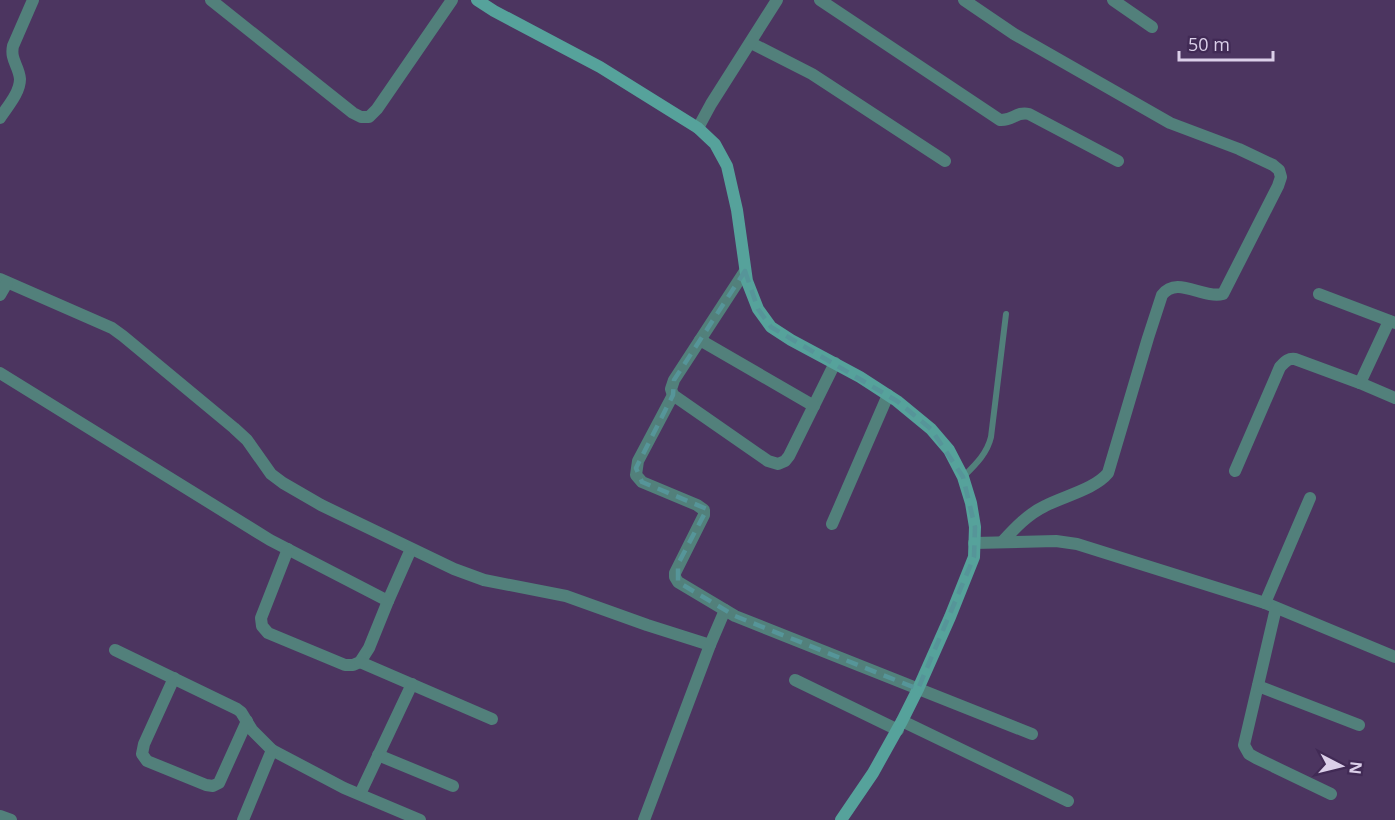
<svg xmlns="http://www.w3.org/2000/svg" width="1395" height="820" font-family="'Open Sans',sans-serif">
	<rect width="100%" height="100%" fill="#4c3560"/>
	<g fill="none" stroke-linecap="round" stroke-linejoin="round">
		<!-- lane -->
		<path stroke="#52807b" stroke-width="6" d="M963,477C975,465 987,454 991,437L1006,314"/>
		<!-- street -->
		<g stroke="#52807b" stroke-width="12">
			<path d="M211,0L353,113L361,117H369L377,109L452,0"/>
			<path d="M820,0L1000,120C1013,121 1016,111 1029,114L1118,161"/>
			<path d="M964,0L1014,34L1170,123L1239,149L1273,165L1279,170L1281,177L1278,186L1223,294C1202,299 1177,275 1162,295L1148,338L1108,473C1095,489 1064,496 1045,506C1028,514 1015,528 1002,542"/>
			<path d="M1113,0L1152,27"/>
			<path d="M751,43L812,74L945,161"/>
			<path d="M0,118C7,107 20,93 20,79C19,66 10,60 13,46L33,0"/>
			<path d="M698,128L711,104L777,0"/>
			<path d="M745,271L674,380L671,389L673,395L768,461L778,464L785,461L789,456L835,363"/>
			<path d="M0,279L112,328L123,336L234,428L247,440L271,474L283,483L321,505L454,569L484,580L566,596L647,625L710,645"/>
			<path d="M1319,294L1395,323"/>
			<path d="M0,295L7,283"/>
			<path d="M700,340L814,406"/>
			<path d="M0,373L270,540L388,601"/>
			<path d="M1360,383L1389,321"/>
			<path d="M673,395L638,461L636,475L642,482L697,505L704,510V515L675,573V577L678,582L735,616L1032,734"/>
			<path d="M1235,471L1280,367C1285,362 1288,358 1295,359L1360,383L1395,398"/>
			<path d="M832,524L888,395"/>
			<path d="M974,543L1056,541L1077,544L1265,603L1395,657"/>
			<path d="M288,549L261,618L262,626L268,633L345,665H353L360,662L369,648L388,601L411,549"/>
			<path d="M1265,603L1310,498"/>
			<path d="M1276,608L1244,745L1249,754L1256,758L1331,794"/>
			<path d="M115,650L237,709L241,712L252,730L272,750L344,788L420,820"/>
			<path d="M360,662L492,719"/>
			<path d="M174,678L144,744L142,754L147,761L206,785L213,786L219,783L247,721"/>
			<path d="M795,680L898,730"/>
			<path d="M1258,686L1359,725"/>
			<path d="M902,721L1068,801"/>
			<path d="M378,755L453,786"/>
			<path d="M360,794L412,684"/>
			<path d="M0,816L11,820"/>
			<path d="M243,820L272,750"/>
			<path d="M644,820L710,645L725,610"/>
		</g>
		<!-- secondary -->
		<path stroke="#56a29b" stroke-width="12" d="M477,0L494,11L600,67L698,128L715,144L727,166L737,210L747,281L758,309L771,327L791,340L860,377L897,401L931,429L949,450L963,477L971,503L975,527L974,557L950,617L918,689L902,721L873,773L841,820"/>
	</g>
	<!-- marked area -->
	<path fill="none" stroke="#569599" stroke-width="4.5" stroke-dasharray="12 8" stroke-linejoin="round" d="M745,271L758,309L771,327L897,401L931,429L963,477L975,527L974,557L918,689L735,616L678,582V564L707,509L642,482L636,468L673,395L674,380Z"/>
	<!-- north arrow -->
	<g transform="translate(1341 766) rotate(97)" stroke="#412a55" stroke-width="4.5" paint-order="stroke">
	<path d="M0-4.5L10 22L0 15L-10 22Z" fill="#dbcfe9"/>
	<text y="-9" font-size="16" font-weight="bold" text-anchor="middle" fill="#dbcfe9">N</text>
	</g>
	<!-- scale -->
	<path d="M1179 51v9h94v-9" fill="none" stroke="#dbcfe9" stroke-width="3"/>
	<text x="1188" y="51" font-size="18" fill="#dbcfe9" stroke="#412a55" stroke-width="4.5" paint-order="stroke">50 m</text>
</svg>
